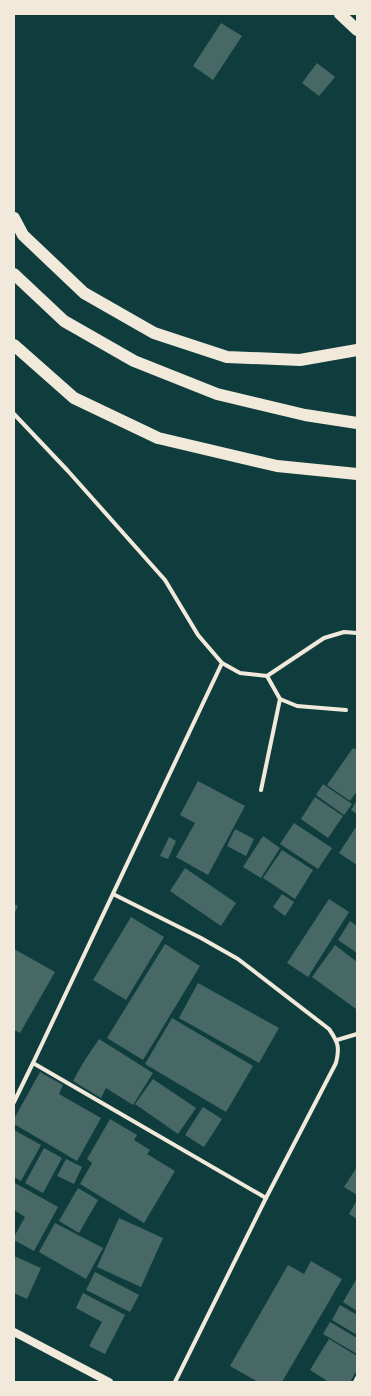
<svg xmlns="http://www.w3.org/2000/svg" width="371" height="1396" font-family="Inter,sans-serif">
	<rect width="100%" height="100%" fill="#0f3d3e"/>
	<!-- building -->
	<g fill="#486865">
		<path d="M221,23L242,36L213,80L193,66Z"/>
		<path d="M317,63L335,77L319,96L302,83Z"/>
		<path d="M353,748L357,750V791L350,801L327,785Z"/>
		<path d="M198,781L245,806L208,875L176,857L195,823L180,815Z"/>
		<path d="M323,784L352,804L344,815L316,795Z"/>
		<path d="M315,797L343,816L328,838L301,819Z"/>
		<path d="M357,800V814L351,810Z"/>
		<path d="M294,823L332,848L318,869L280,844Z"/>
		<path d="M356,827H357V865L339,853Z"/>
		<path d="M235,829L254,839L246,856L227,846Z"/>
		<path d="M263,836L280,848L261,878L243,867Z"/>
		<path d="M169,837L176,841L168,859L160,856Z"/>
		<path d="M282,850L313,870L295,899L263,878Z"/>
		<path d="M185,868L236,903L221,926L170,891Z"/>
		<path d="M282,894L294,902L285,916L273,907Z"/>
		<path d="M329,899L349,912L308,977L287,963Z"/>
		<path d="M14,904L18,906L14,914Z"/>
		<path d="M131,917L164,937L126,1000L93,980Z"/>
		<path d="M350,921L357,926V953L338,940Z"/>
		<path d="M165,944L200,966L143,1060L107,1038Z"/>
		<path d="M335,945L357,962L356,1009L312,977Z"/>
		<path d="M14,949L55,972L20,1033L14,1030Z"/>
		<path d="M198,983L279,1028L259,1063L179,1018Z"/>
		<path d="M172,1018L253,1066L226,1112L145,1064Z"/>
		<path d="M99,1039L153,1073L133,1105L106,1088L101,1098L73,1081L83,1063Z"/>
		<path d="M40,1072L63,1085L59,1094L101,1118L77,1161L14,1124V1119Z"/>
		<path d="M153,1079L196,1108L178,1134L135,1104Z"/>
		<path d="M203,1107L222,1119L204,1147L185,1135Z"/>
		<path d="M110,1119L137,1135L134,1140L150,1150L147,1154L175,1171L144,1223L80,1184L92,1163L87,1159Z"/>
		<path d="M14,1130L41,1145L21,1181L14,1177Z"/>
		<path d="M44,1148L62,1158L43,1193L25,1183Z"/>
		<path d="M66,1159L82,1167L74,1184L57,1176Z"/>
		<path d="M357,1167V1195L344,1187Z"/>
		<path d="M15,1183L58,1207L34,1251L14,1240V1237L25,1217L14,1210Z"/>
		<path d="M78,1188L98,1200L79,1233L59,1221Z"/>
		<path d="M357,1200V1219L349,1214Z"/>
		<path d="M119,1218L163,1238L141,1287L97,1267Z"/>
		<path d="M55,1223L103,1248L86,1279L39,1252Z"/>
		<path d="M14,1256L41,1268L27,1299L14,1293Z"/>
		<path d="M311,1261L342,1279L282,1382H258L230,1366L288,1265L304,1274Z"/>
		<path d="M95,1272L139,1295L130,1312L86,1290Z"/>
		<path d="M357,1278V1311L343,1302Z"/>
		<path d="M83,1293L125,1315L105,1354L89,1346L102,1322L76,1308Z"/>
		<path d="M340,1305L357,1315V1335L332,1320Z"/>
		<path d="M330,1322L357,1338V1354L323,1334Z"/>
		<path d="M329,1339L357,1356V1370L350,1382H324L326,1380L310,1370Z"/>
	</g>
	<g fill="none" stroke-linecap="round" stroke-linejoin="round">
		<!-- minor -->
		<g stroke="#f1e9da" stroke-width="4">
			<path d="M14,414L68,471L165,580L198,635L222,663L240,673L267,676L324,638L344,632L357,633"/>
			<path d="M222,663L33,1063L266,1198"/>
			<path d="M267,676L280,699L297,706L346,710"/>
			<path d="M261,790L280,699"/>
			<path d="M113,894L201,938L238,959L329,1029C338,1042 340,1047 336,1063L266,1198L175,1382"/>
			<path d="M337,1040L357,1034"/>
			<path d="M14,1102L33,1063"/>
			<path d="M355,1382L357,1378"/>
		</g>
		<!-- secondary -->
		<path stroke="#f1e9da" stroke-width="8" d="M14,1332L109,1382"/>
		<!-- motorway -->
		<g stroke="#f1e9da" stroke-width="12">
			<path d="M340,14L357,30"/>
			<path d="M14,218L23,235L84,293L154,333L227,357L300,360L357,350"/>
			<path d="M14,274L64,321L134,361L217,394L305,415L357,423"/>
			<path d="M14,345L74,398L158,438L277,466L357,474"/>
		</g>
	</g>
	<!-- border -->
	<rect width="371" height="1396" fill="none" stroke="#f1e9da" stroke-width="30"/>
</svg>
